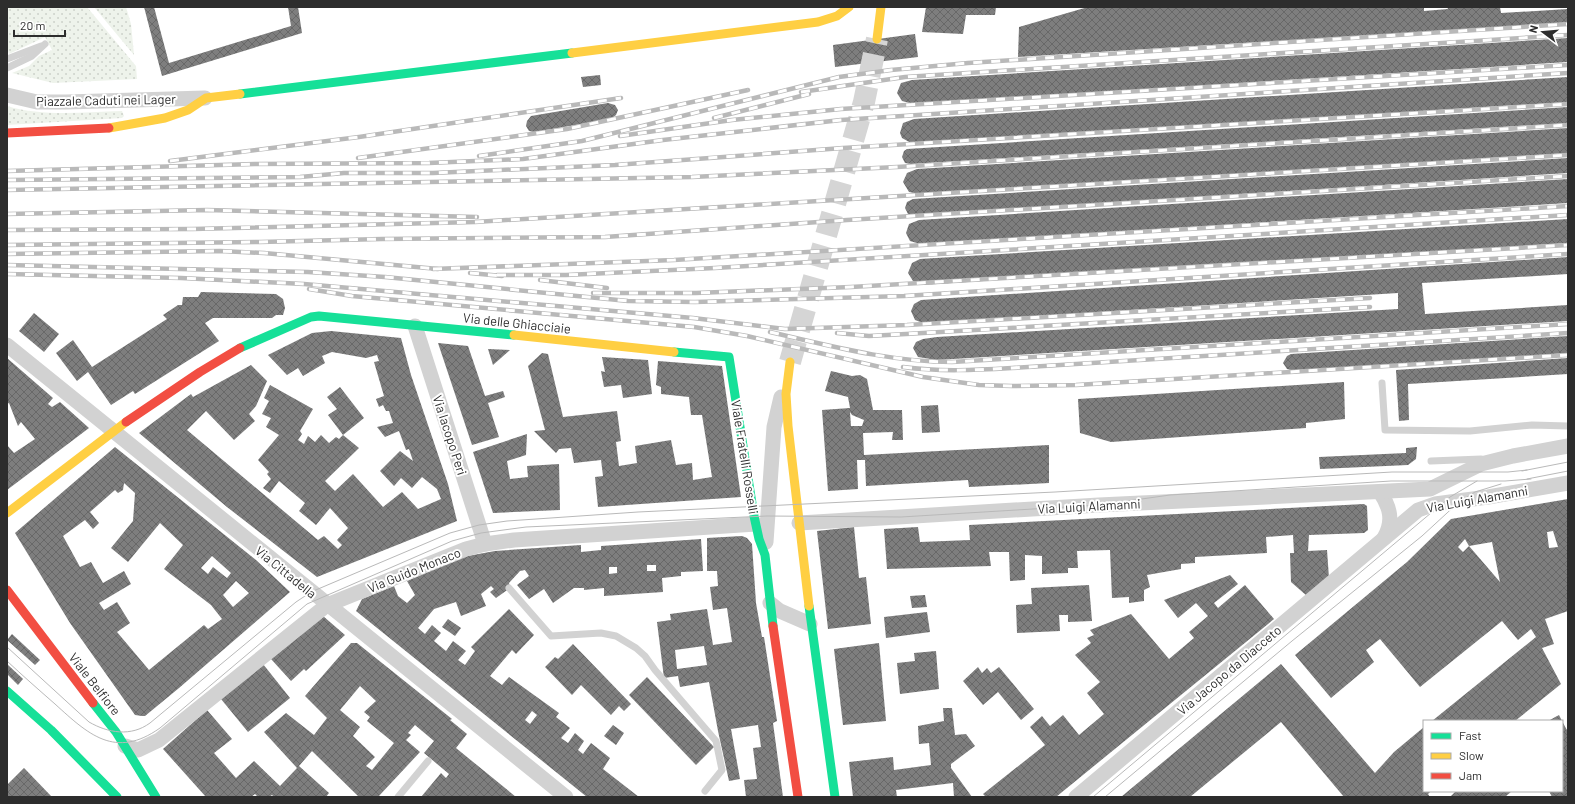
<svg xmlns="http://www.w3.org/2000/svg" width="1575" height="804" font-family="Barlow,sans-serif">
	<defs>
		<pattern id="grass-dots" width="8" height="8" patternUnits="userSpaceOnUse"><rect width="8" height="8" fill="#eef3eb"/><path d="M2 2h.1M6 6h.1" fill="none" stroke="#ccd1ca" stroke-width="1.8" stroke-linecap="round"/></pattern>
		<pattern id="building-cross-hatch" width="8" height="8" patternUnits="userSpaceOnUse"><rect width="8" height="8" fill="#7e7e7e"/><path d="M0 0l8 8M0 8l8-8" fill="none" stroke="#686868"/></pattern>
	</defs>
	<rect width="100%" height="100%" fill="#fff"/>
	<!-- grass -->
	<g fill="url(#grass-dots)">
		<path d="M7,7H87L136,66L137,79L53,83L12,73L29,66L39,56L52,50L45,37L9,54L7,48Z"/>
		<path d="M94,7H126L131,24L134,55Z"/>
		<path d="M7,106C44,117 83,112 122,111L124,116L122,118L7,125Z"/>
	</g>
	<!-- building -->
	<g fill="url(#building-cross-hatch)" fill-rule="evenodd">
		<path d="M144,7H154L169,63L291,26L288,7H298L302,33L162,76Z"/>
		<path d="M926,7H996L995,15H966L963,34L922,32Z"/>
		<path d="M1088,7H1424V11L1448,9L1447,7H1500L1501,13L1568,9V23L1018,57L1019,27Z"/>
		<path d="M915,34L918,57L835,67L833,45Z"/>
		<path d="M1568,38V62L913,104L902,101L897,93L901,83L912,80Z"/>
		<path d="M600,75L601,85L583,87L581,77Z"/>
		<path d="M1568,77V102L911,143L902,138L900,133L903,123L914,119Z"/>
		<path d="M608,103L615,105L618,110L616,115L611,119L534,132L529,131L526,126L527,121L531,116Z"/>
		<path d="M1568,107V123L911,164L905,163L902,157L904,151L907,149Z"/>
		<path d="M1568,128V153L920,194L909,192L903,182L907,173L917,169Z"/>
		<path d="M1568,158V173L914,215L908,214L905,208L907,202L913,199Z"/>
		<path d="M1568,179V203L920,244L910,241L906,233L909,224L919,220Z"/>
		<path d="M1568,219V243L922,285L913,281L908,273L912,263L920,259Z"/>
		<path d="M1568,257V274L1422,283L1425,314L1568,305V321L937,360L918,357L913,348L916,342L923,339L937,337L1398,309V293L923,323L915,320L911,311L914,304L921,300Z"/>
		<path d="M201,292L276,294L283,299L285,308L283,315H276L272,318H213L205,323L219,341L135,394L133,391L111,405L88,372L77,381L56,353L73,340L92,367L167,319L163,315L178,305H182L183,297H198Z"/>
		<path d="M34,313L59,334L44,352L19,331Z"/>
		<path d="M331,331L401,338L411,375L448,484L457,521L317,577L227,507L139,433L191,394L193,397L251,365L267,381L256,406L249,414L255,421L234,440L206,411L187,430L318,540L324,536L338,549L342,545L337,540L348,528L330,508L316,525L299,511L305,503L279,481L270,493L263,488L271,479L267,474L269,472L258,460L279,435L266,427L271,418L262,414L269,401L264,398L270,385L313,409L300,431L302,434L298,440L304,444L308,436L315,442L321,435L329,443L336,437L339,439L343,435L359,448L325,481L335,491L353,474L383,507L402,492L418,509L441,499L437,489L422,477L412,488L401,478L394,486L380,471L400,451L413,461L409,449L406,450L399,431L385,437L377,427L393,423L389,411H386L383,405L379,407L376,399L384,396L374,362L379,361L377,355L366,358L332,352L322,356L325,363L303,376L298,368L287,375L268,355L312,333Z"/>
		<path d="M1568,336V353L1308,370H1291L1287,369L1283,363L1287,356L1291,354Z"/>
		<path d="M438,343L468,346L485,396L503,391L505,397L488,403L499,437L472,445Z"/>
		<path d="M488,349L510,350L493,365Z"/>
		<path d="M542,353L548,354L563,417L617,411L621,441L616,442L619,466L637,463L635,446L671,440L676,465L692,463L693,480L712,477L702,415H691L689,397L661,394V387L656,385L658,361L722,366L741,497L598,507L595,477L603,476L601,460L574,463L571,448L559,449L556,453L534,431L545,430L528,366Z"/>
		<path d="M602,357L648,360L652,394L623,398L621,385L604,387L601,371L605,372Z"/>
		<path d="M7,358L53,398L48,404L52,407L60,402L89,428L7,490V445L14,453L35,439L21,422L18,426L9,403L7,404Z"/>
		<path d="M1568,358V374L1408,384L1409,420L1399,421L1396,370Z"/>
		<path d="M831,371L852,376L860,375L867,379L873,410H902L903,440H892L893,432L863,433L864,455L1049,445V483L969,487L968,480L866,486L865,460H857L858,489L828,491L822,410L850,408L848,397L825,391ZM850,412L852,415L864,420L862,426H851Z"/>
		<path d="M1344,382L1345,419L1306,423V428L1111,442L1080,433L1078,399Z"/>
		<path d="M340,387L364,418L343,435L328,415L337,409L327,397Z"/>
		<path d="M938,405L940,432L922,433L921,406Z"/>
		<path d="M527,434L526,455L507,461L510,479L528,477L527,466L559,464L560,510L493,513L473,452Z"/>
		<path d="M115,447L256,560L290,592L179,688L145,716H142L135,715L70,623L15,533ZM124,483L135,493L133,521L111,548L128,562L160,523L183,545L164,569L211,605L222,619L208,629L204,625L149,670L117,632L130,623L117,602L104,610L99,603L131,584L124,571L103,583L91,562L80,567L63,536L85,520L93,529L99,523L90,512L115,490L118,493L123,490ZM212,556L231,573L227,578L213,567L208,574L201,568ZM236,581L249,593L233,607L223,595Z"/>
		<path d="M1417,447L1416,459L1408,465L1320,469L1319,457L1406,453V448Z"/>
		<path d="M1568,499V611L1545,619L1554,644L1542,648L1561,684L1515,721H1432L1536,637L1531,629L1518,640L1502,621L1420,687L1380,639L1366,650L1374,662L1331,698L1295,655L1407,562L1451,519ZM1553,531L1558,547L1549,548L1547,532ZM1465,539L1469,546L1492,542L1500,582L1469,546L1463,552L1458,547Z"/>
		<path d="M1364,504L1367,506L1368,530L1364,533L1309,535L1308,551L1327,550L1329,578L1307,596L1291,582L1290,553H1294L1293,535L1266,537L1267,553L1195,557V563L1181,564V569L1147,575L1150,587L1144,590V601L1129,603V597L1112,598L1110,550L1077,551L1078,568H1068V573L1042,574V556L1025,555V580L1010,581L1009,552H989L991,566L887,569L884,529L918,527L920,542L970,540L969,525Z"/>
		<path d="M854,527L859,578L866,577L871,624L828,629L817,531Z"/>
		<path d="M742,536L747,538L752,544L756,603L762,637H764L777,721L773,723L783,797H746L744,780L757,779L753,748L761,747L758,725L731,729L740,779L729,781L718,731L709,682L680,687L678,676L664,678L657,622L671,620L670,614L707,609L713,645L732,642L727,608L713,610L710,587L718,586L717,571H707V538ZM704,646L707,665L677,669L675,650Z"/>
		<path d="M701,539L703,571L681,572V576L662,578L663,592L604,596V588L584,590V588H574L553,603L544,589L529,599L517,585L529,576L525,570L520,571L509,583L510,588L496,598L490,592L494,589L491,586L481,594L486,606L461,616L456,602L434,609L418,628L425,634L432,625L441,633L434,641L446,651L453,641L466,651L458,660L465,665L475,651L471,647L509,609L534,635L516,654L512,650L490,676L502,685L509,677L559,713L556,717L570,728L561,738L568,743L575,733L584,741L578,750L583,754L591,743L610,758L603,769L639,797H587L356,611L362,599L394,586L398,596L407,603L415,595L407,581L462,557L495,551L581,545V552L601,550V546ZM647,565H656V571H647ZM609,567H617V573L609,574ZM532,711L537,715L530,724L525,720Z"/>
		<path d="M1230,575L1238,584L1214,603L1218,608L1245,585L1274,619L1056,797H986L983,794L1045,745L1030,727L1042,716L1050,726L1063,715L1079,735L1104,714L1087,693L1100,682L1075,655L1091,643L1087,638L1094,635L1090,630L1131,614L1169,659L1194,638L1189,632L1208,616L1196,603L1178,618L1164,600Z"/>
		<path d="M1089,585L1092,621L1068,622V615H1059L1060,631L1017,633L1016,605L1032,604L1031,588Z"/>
		<path d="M925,595L927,607L912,608L910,596Z"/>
		<path d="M927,612L930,632L886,638L884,617Z"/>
		<path d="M323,616L345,635L306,671L304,669L291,681L271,659Z"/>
		<path d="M448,619L461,628L455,636L442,627Z"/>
		<path d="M12,634L40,660L35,665L7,640Z"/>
		<path d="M351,643H357L452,719L450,720L467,734L456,748L516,797H421L441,773L446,778L449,774L424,753L434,741L415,725L408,733L411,735L406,740L420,752L378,797H359L312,751L299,766L329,793L326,797H274L272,795L269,797H258L255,794L251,797H206L163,749L207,710L232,739L214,753L236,778L254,761L280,786L297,768L264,732L286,713L314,735L327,718L305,696ZM360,686L376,701L364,712L370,717L367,721L394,743L372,770L366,766L375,757L353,736L360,727L340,710Z"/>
		<path d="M879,643L886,721L843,725L834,649Z"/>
		<path d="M573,644L631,704L624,711L619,706L611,715L581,685L572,695L545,667L555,657L558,659Z"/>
		<path d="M936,651L939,689L900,694L897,663L915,661L914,653Z"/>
		<path d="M7,664L23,679L18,685L7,674Z"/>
		<path d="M263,664L290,698L248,732L221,699Z"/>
		<path d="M1281,664L1375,773L1394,752L1424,727V791H1431L1428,794L1430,797H1344L1281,722L1190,797H1121Z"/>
		<path d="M978,667L982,673L987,668L991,673L999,667L1034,709L1021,720L998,692L983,705L963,681Z"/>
		<path d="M647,677L714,747L696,765L629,695Z"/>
		<path d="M943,708H952L955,735L966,734L975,746L951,764V768L972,797H954L953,783L896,790L897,797H853L849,762L893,757L894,770L931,765L929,743L919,744L918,726L944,721Z"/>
		<path d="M1559,715L1562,721H1548Z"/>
		<path d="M1562,721L1568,732V797H1552L1549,791H1562Z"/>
		<path d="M613,725L624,733L616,745L604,736Z"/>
		<path d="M24,768L52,797H7V785Z"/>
		<path d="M1456,791H1512L1505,797H1450Z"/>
	</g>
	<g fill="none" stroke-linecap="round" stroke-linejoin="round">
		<!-- primary-tunnel -->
		<path stroke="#d5d5d5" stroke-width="22" stroke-dasharray="22 11" stroke-linecap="butt" d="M790,362L864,102L877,39"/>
		<!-- lane -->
		<g stroke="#d2d2d2" stroke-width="7">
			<path d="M7,59L41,46"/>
			<path d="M7,68L32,56L45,44"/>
			<path d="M1382,383L1385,430L1470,431L1532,425L1568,426"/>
			<path d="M1431,461L1481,459"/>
			<path d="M509,588L551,636L601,633L616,636L636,648L645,656L655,670L716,741L722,770L705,791"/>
			<path d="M398,797L428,761"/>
		</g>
		<!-- street -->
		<g stroke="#d2d2d2" stroke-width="15">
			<path d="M7,95L37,102H66L205,98"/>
			<path d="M415,326L485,544"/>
			<path d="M7,345L566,797"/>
			<path d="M1380,492C1390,507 1394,521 1384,538"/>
			<path d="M799,523L1099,505L1430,489L1481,464L1513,456L1568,446"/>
			<path d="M766,542L774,427L781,397"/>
			<path d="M770,603L780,611L810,624"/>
			<path d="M125,746L138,750L159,740L327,605L466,549L485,544L514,540L756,524"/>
			<path d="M1076,797L1418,510L1435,504L1488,497L1568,483"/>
		</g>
		<!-- fast -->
		<g stroke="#16e098" stroke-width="9">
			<path d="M240,94L572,53"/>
			<path d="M240,348L311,317L319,316L514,335"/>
			<path d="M674,352L729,357L754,516L759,539L765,555L773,626"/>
			<path d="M809,606L835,797"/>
			<path d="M7,691L51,730L117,797"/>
			<path d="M93,703L116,732L156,797"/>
		</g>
		<!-- slow -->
		<g stroke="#ffcf43" stroke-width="9">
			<path d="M877,39L881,7"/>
			<path d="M572,53L818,22L837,16L849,7"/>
			<path d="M109,128L165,118L188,110L206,98L240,94"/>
			<path d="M514,335L674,352"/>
			<path d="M790,362L786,394L788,426L809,606"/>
			<path d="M7,513L126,422"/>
		</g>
		<!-- jam -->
		<g stroke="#f24e42" stroke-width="9">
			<path d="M7,133L109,128"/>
			<path d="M126,422L200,372L240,348"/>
			<path d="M7,590L93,703"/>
			<path d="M773,626L798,797"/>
		</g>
		<!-- tram -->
		<g stroke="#b9b9b9" stroke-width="1">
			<path d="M1522,471L1568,462"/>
			<path d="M1527,479L1568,471"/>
			<path d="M7,647L89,722C108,733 131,737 150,723L296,602L311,592L450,533L479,525L507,521L638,512L1055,492L1392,472H1508L1527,470"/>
			<path d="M7,661C23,676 39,690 55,704C88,734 115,760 160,728L307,604L452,541L481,533L526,527L767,516L901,517L1099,505L1170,495L1391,481H1505L1531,479"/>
			<path d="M1093,797L1450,497L1477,481"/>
			<path d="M1105,797L1292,641L1422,536L1459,502L1475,492L1501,484"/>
		</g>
		<!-- rail casing -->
		<g stroke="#b9b9b9" stroke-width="4.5">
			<g id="rail">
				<path d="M801,92L905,77L1568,35"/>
				<path d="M714,118L809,94"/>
				<path d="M620,136L732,120L841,109L1568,65"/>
				<path d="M479,156L582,141L839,77L891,70L968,63L1568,24"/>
				<path d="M358,158L567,129L748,90"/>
				<path d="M170,161L359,137L621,98"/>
				<path d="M7,171L255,164L429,163L523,159L663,140L841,120L1568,73"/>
				<path d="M7,180L300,177L344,173H433L615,165L843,148L1568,104"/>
				<path d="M7,190L692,177L897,167L1568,125"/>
				<path d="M7,214L207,210L477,217"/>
				<path d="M7,230L193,229L475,222L1568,155"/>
				<path d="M7,245L260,242L382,239L605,237L847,220L1568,176"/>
				<path d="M7,254L220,251L264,253L438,269"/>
				<path d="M7,265L308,272L385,277L628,301L695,302L904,296L1568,254"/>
				<path d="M433,269L674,260L1568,206"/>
				<path d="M470,273L502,276"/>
				<path d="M7,274L181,278L304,284L693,318L785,329L907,325L1370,298"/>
				<path d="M497,275H566L715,268L1568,215"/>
				<path d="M540,280L607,288"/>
				<path d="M309,289L352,296L694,327L747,336L923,377L979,385L1012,386L1076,385L1568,355"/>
				<path d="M593,293H696L851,287L1568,245"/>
				<path d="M770,332C831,346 890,362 952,362L1568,324"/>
				<path d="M837,333L869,336L906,334L1370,307"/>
				<path d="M903,367C940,372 976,370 1012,368L1568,333"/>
			</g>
		</g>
		<!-- rail -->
		<use href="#rail" stroke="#fff" stroke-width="3" stroke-dasharray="9" stroke-linecap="butt"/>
	</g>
	<g text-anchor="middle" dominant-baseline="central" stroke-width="4" stroke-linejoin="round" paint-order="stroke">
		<!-- street labels -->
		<g font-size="13" fill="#2d2d2d" stroke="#fff">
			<text transform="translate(106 100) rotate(-1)">Piazzale Caduti nei Lager</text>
			<text transform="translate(517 323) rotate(6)">Via delle Ghiacciaie</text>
			<text transform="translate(450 435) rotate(72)">Via Iacopo Peri</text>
			<text transform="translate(745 457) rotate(81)">Viale Fratelli Rosselli</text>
			<text transform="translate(1477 499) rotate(-10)">Via Luigi Alamanni</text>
			<text transform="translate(1089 506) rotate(-3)">Via Luigi Alamanni</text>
			<text transform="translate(414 570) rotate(-22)">Via Guido Monaco</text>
			<text transform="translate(286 572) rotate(39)">Via Cittadella</text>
			<text transform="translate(1229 670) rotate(-40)">Via Jacopo da Diacceto</text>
			<text transform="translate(95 684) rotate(52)">Viale Belfiore</text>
		</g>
	</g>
	<!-- border -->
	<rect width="1575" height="804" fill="none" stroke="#2d2d2d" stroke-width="16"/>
	<!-- legend -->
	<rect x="1423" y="720" width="140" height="72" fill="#ffffff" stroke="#ababab"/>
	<rect x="1431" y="733" width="20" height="6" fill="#16e098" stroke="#ababab"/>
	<text x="1459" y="740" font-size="12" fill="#2d2d2d">Fast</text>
	<rect x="1431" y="753" width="20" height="6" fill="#ffcf43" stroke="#ababab"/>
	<text x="1459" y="760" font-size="12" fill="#2d2d2d">Slow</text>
	<rect x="1431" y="773" width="20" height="6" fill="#f24e42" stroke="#ababab"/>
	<text x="1459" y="780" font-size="12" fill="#2d2d2d">Jam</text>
	<!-- north arrow -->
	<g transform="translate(1543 32) rotate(286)" stroke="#ffffff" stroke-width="3" paint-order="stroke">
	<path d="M0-3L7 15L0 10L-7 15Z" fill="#2d2d2d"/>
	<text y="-6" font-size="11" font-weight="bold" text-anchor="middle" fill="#2d2d2d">N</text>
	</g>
	<!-- scale -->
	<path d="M14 30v6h51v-6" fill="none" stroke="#2d2d2d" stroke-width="2"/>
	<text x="20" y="30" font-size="12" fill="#2d2d2d" stroke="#ffffff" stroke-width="3" paint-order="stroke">20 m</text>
</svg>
